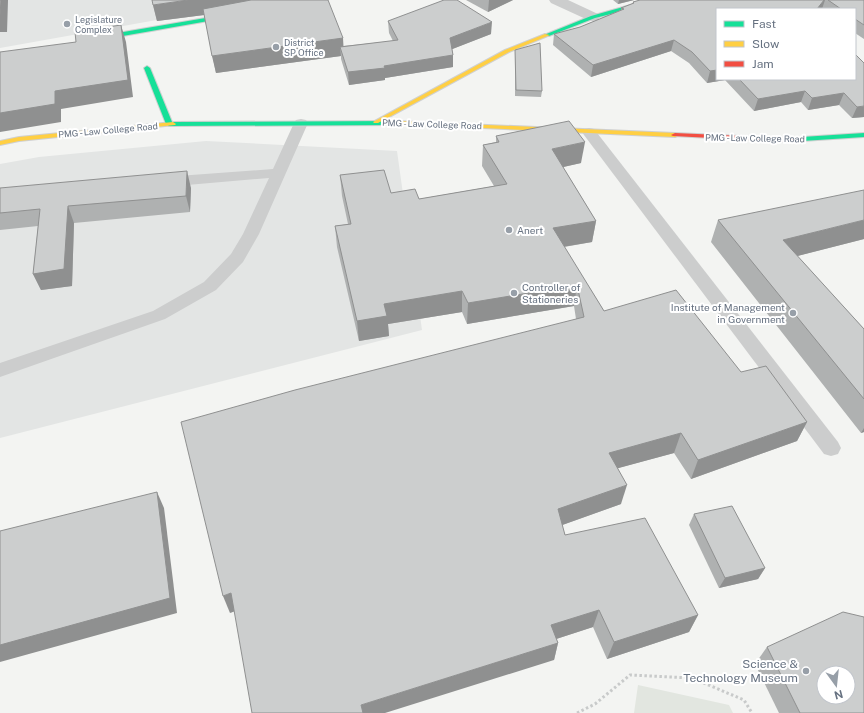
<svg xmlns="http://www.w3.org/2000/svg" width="864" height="713" font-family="'Public Sans',sans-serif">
	<rect width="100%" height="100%" fill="#f3f4f2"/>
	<!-- built -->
	<g fill="#e3e5e4">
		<path d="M0,0H268L0,48Z"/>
		<path d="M206,141L397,151L422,330L0,438V164L39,157Z"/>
	</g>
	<!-- green -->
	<path fill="#e2e6e0" d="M638,685L729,705L733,713H634Z"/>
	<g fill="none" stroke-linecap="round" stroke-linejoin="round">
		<!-- fast casing -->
		<g stroke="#cfd0d0" stroke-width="2">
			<g id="fast">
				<path d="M648,0H657L639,7L595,18L549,36L544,35L591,16Z"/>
				<path d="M235,13L238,15L237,16L94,41L91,39L94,37Z"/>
				<path d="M147,66L150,68L172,122L396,121L399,123L396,125L169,126L166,124L144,68Z"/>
				<path d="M864,133V137L802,141L798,139L802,137Z"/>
			</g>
		</g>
		<!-- slow casing -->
		<g stroke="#cfd0d0" stroke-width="2">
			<g id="slow">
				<path d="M545,34L550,35L509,52L378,123H374L373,122L505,50Z"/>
				<path d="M396,121L675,133L679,135L675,137L394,124L393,123Z"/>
				<path d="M173,122L176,124L175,125L19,141L0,145V141L19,137Z"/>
			</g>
		</g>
		<!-- jam casing -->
		<g stroke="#cfd0d0" stroke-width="2">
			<path id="jam" d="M675,133L786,138L802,137L806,139L802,141L786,142L673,136L671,135Z"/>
		</g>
		<!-- path -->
		<path stroke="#c8caca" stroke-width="3" stroke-dasharray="2.5 2.5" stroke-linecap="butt" d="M577,713L595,704L630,675L692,678L744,700L752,713"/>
		<!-- lane -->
		<g fill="#cccdcd" fill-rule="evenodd">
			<path d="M301,119L306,120L308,123L259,234L243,262L216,290L165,319L0,377V363L153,311L204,282L231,254L243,234L269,178L164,187L159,185L157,182L159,179L164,177L273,169L294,123L296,120Z"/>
			<path d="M589,128L594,129L838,442L841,448L838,454L831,456L824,454L584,135L582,132L584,129Z"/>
		</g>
		<!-- street -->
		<path fill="#cccdcd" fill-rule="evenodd" d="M549,0H568L598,14L600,17L598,20L593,21L588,20L551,3Z"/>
		<!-- fast -->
		<use href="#fast" fill="#16e098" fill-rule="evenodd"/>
		<!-- slow -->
		<use href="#slow" fill="#ffcf43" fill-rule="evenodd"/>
		<!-- jam -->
		<use href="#jam" fill="#f24e42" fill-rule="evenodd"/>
	</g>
	<!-- wall -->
	<g fill="#afb1b1">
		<path d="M466,0H513L488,12Z"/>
		<path d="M613,0H634L618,4Z"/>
		<path d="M640,0H864V39L855,33V9H717V79H855L864,117L852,118L839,105L808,110L801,102L754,111L725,80L707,83L689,63L671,51L591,77L553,45L554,34L580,27L621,10V8L632,4L633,2Z"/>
		<path d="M153,5L343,38V46L393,41L389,33L388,21L491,34L452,49L453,55V67L385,78V80L349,85L341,59V56L216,73L204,15L157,21Z"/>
		<path d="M515,50L542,91L541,97L515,96Z"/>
		<path d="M496,136L581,163L563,167L596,221L592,242L564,247L604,311L741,372L807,422L797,441L691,479L674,453L618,468L621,504L562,525L565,535L698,615L689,632L607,659L593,627L556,639L558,643L554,660L234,611L230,613L576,319L574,306L467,324L462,312L388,324L389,336L359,341L337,247L335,226L348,224L342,196L340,175L391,193L419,199L494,186L482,166L483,145L496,142Z"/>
		<path d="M0,188H191L190,212L74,223L72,286L41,290L33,274L38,226L0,230Z"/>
		<path d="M718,220L864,239L797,256L864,329V432L861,433L711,242Z"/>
		<path d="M694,514L765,568L758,579L719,588L689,525Z"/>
		<path d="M767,647L864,713H779L755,664Z"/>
	</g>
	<!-- shaded-wall -->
	<g fill="#8f9090">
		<path d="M1,0H8L7,32H0V15Z"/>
		<path d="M188,0H282L204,15L157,21L153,5Z"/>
		<path d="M489,0H513L488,12Z"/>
		<path d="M619,0H634L618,4Z"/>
		<path d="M824,0H825L822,9H817Z"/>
		<path d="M492,22L491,34L450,50V38Z"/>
		<path d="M121,25L126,42L133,97L61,109V122L0,132V113L55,91Z"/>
		<path d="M343,38L344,55L340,47L341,56L216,73L212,56Z"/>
		<path d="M674,40L671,51L591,77L593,65Z"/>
		<path d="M453,55V67L385,78V80L349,85L348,72L384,66Z"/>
		<path d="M717,70V79H725V80L707,83L710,71Z"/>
		<path d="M805,91L801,102L754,111L758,99Z"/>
		<path d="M844,93L839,105L808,110L812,98Z"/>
		<path d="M864,106V117L852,118L857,107Z"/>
		<path d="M585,142L581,163L550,170L552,149Z"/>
		<path d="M187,171L191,188L190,212L186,196Z"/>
		<path d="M68,206L74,223L72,286L41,290L33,274Z"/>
		<path d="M864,220V239L774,262L783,240Z"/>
		<path d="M596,221L592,242L550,249L553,228Z"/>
		<path d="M577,285L574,306L467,324L468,303Z"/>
		<path d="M462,291V312L388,324L389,336L359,341L357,321L384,304Z"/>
		<path d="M807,422L797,441L691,479L698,460Z"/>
		<path d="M864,428V432L861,433Z"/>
		<path d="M681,433L674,453L604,472L609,453Z"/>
		<path d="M627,485L621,504L554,528L558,509Z"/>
		<path d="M157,492L164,508L177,613L0,662V645Z"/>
		<path d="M765,568L758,579L719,588L725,578Z"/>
		<path d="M231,593L238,610L230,613L223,596Z"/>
		<path d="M599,610L593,627L547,642L551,625Z"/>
		<path d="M698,615L689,632L607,659L614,642Z"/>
		<path d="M558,643L554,660L385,713H362L361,705Z"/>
	</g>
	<!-- building -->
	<g fill="#cccece" stroke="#8f9090" fill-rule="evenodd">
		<path d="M0,0H1L0,15Z"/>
		<path d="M152,0H188L153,5Z"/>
		<path d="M251,0H328L343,38L212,56L203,9Z"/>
		<path d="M444,0H457L492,22L450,38L453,55L384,66L385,68L348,72L340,47L398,40L388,21Z"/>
		<path d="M640,0H824L817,9H717V70L710,71L692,52L674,40L593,65L554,34L580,27L624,9L621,8L634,3L633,2Z"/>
		<path d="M828,0H864V25L855,19V9H841Z"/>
		<path d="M121,25L128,80L55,91V104L0,113V52L76,42L75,32Z"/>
		<path d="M540,43L542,91L516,90L515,50Z"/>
		<path d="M855,54L864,63V106L857,107L844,93L812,98L805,91L758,99L739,79H855Z"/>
		<path d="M569,121L585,142L552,149L596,221L553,228L604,311L676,290L741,372L766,366L807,422L698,460L681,433L609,453L627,485L558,509L565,535L645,518L698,615L614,642L599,610L551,625L558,643L361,705L363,713H252L231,593L223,596L181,422L295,390L584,317L577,285L468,303L462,291L384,304L387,316L357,321L335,226L351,224L340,175L384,170L391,193L415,189L419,199L507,184L483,145L499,142L496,136Z"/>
		<path d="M187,171L186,196L68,206L64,269L33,274L40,209L0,213V188Z"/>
		<path d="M864,190V220L783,240L864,329V399L718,220Z"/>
		<path d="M157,492L170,598L0,645V531Z"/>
		<path d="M732,506L765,568L725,578L694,514Z"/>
		<path d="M843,612L864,617V713H800L767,647ZM824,673H848V697H824Z"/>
	</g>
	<!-- markers -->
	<g fill="#979fa8" stroke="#fff" stroke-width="1.5">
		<circle cx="67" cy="24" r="4"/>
		<circle cx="276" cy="47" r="4"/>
		<circle cx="509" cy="230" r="4"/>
		<circle cx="514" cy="293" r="4"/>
		<circle cx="793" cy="313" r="4"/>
		<circle cx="806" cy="671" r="4"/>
	</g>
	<g text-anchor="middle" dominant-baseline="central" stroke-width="4" stroke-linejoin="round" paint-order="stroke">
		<!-- far-poi labels -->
		<g font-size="9" fill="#667180" stroke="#fff" text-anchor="start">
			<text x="75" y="19">Legislature<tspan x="75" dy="10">Complex</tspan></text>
			<text x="284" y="42">District<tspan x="284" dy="10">SP Office</tspan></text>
		</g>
		<!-- far-street labels -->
		<g font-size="9" fill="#667180" stroke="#fff">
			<text transform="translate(432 124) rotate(2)">PMG - Law College Road</text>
			<text transform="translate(108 130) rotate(-5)">PMG - Law College Road</text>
			<text transform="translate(755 138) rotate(1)">PMG - Law College Road</text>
		</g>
		<!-- poi labels -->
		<g font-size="10" fill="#667180" stroke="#fff" text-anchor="start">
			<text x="517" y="230">Anert</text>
			<text x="522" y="287">Controller of<tspan x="522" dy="12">Stationeries</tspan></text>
			<text x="785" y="307" text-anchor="end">Institute of Management<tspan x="785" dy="12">in Government</tspan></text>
		</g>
		<!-- near-poi labels -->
		<g font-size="12" fill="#667180" stroke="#fff" text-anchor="end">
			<text x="798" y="664">Science &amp;<tspan x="798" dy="14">Technology Museum</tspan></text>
		</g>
	</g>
	<!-- legend -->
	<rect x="716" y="8" width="140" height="72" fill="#ffffff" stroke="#c2c6cc"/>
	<rect x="724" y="21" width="20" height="6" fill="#16e098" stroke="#c2c6cc"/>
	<text x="752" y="28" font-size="12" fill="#667180">Fast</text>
	<rect x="724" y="41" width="20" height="6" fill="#ffcf43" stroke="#c2c6cc"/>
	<text x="752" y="48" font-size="12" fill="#667180">Slow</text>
	<rect x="724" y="61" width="20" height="6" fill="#f24e42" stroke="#c2c6cc"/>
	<text x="752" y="68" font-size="12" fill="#667180">Jam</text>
	<!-- north arrow -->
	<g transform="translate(836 685) rotate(165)"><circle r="19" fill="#ffffff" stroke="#c2c6cc"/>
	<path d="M0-3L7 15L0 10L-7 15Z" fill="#979fa8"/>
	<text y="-6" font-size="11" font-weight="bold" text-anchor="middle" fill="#667180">N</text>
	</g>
</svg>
